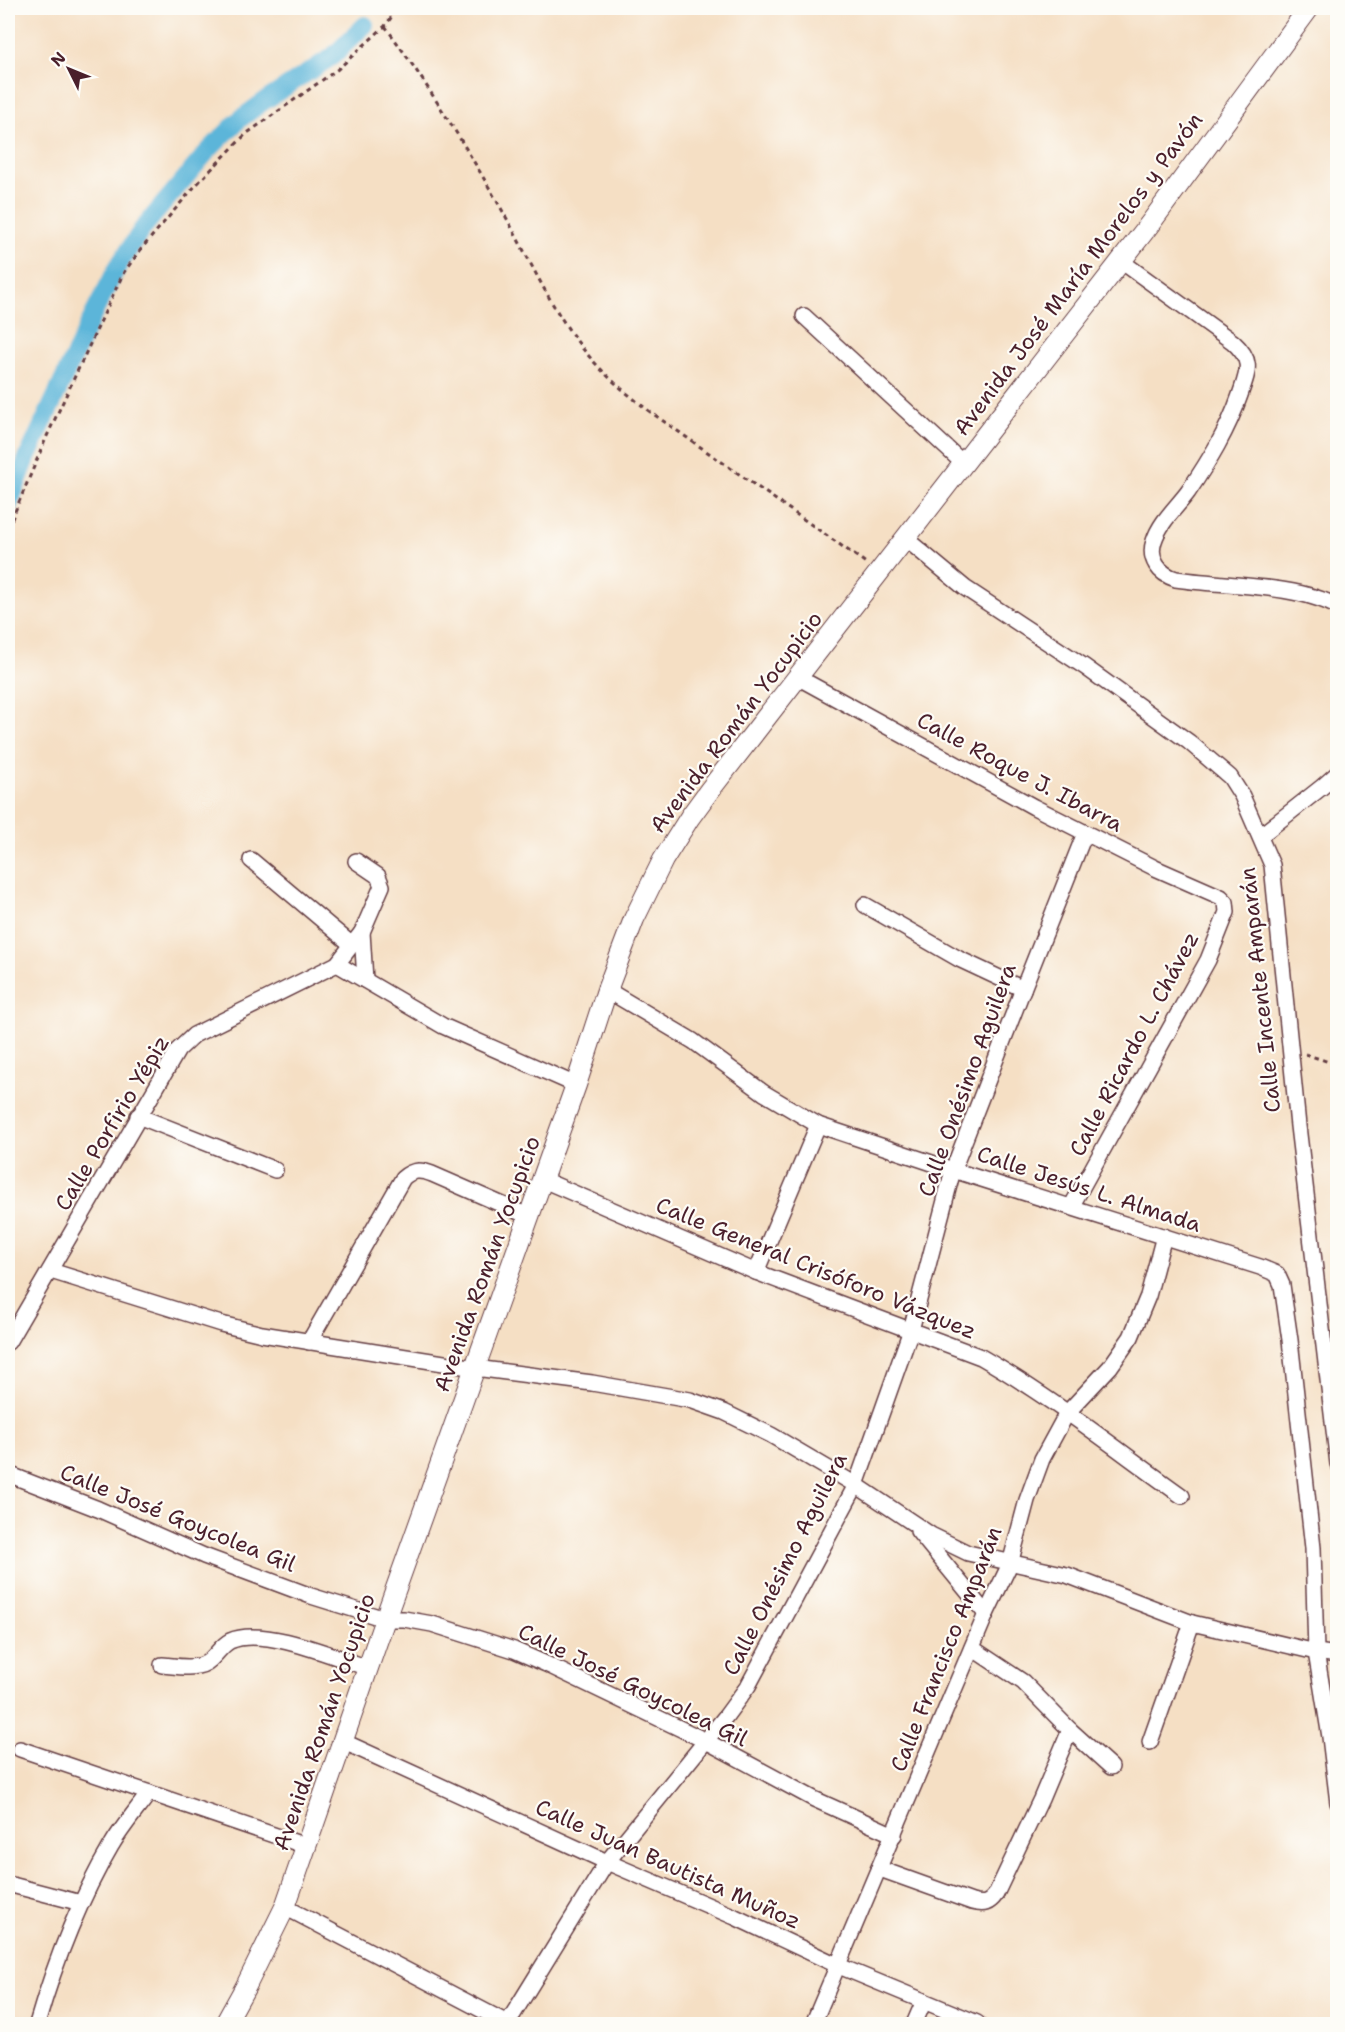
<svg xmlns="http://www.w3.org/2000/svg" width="1345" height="2032" font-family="'Shantell Sans',sans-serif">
	<rect width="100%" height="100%" fill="#fdfcf7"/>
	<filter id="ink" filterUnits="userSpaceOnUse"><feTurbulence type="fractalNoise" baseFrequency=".0167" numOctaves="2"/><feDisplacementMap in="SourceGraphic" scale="12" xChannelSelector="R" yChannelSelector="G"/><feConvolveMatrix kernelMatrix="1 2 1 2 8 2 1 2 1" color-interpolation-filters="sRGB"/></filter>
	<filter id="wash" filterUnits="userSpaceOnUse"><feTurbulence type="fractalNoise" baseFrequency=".008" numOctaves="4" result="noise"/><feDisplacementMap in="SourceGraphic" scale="24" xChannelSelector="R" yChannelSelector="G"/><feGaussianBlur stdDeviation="1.35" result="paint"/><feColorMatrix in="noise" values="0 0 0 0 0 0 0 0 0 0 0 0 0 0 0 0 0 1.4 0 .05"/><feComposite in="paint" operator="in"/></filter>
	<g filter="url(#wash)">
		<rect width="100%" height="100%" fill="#f5dfc4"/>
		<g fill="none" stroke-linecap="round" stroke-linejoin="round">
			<!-- canal -->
			<path stroke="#5bb5d9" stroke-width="18" d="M8,507L27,458L93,315L118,266L143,228L207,152L240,119L263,102L333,56L365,25"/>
		</g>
	</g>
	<g filter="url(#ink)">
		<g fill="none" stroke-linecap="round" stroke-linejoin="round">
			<!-- minor casing -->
			<g stroke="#643c42" stroke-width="18">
				<g id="minor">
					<path d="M1121,261L1233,342C1254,361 1248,371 1240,395C1228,430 1209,461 1188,492C1176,508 1160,522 1154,541C1148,559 1159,574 1176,579C1223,586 1297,584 1338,607"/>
					<path d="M804,316L964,464"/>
					<path d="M906,539L965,588L1085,667L1189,742L1230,777L1242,796L1272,865L1298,1126L1338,1464"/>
					<path d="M799,678L1034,807L1155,868L1221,897L1226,902L1227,912L1208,960L1071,1207"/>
					<path d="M1260,836L1322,787L1338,773"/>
					<path d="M251,860L352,945"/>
					<path d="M865,905L959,959L1023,989"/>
					<path d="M362,932L365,980"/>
					<path d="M337,964L443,1026L576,1085"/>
					<path d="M607,990L693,1041L764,1093L818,1125L953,1170L1260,1267L1277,1274L1282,1285L1290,1340L1313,1548L1316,1652L1330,1737L1338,1803"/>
					<path d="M138,1116L275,1170"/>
					<path d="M541,1179L756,1272L981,1357C1051,1397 1116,1449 1182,1496"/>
					<path d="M51,1271L221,1324L262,1334L475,1368L592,1383L690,1400L724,1412L771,1435L856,1485L931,1535L968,1553L1067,1575L1192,1623L1316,1652L1338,1655"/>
					<path d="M756,1272L818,1125"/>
					<path d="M8,1342L178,1050L194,1035L337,964L362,932L382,886L378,876L356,861"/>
					<path d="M309,1342L403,1178C413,1169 421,1170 432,1174L528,1216"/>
					<path d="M8,1474L98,1509L204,1556L311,1596L385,1619H404L432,1624L514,1650L546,1664L706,1741L814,1799L894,1835"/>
					<path d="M918,1531L986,1614"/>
					<path d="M972,1648L1023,1682L1070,1730L1111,1767"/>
					<path d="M162,1665C176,1666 199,1671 210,1660C217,1654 222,1645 230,1641C263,1626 335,1657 368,1668"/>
					<path d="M342,1741L607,1862L735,1917L839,1966L977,2023"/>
					<path d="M1150,1742L1192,1623"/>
					<path d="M20,1749L306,1846"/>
					<path d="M880,1869L972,1902C984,1905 989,1904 996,1894L1041,1799L1070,1730"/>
					<path d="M8,1884L81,1903"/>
					<path d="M285,1907L509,2024"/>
					<path d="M37,2024C55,1962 78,1902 111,1846C122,1827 136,1811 149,1793"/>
					<path d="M507,2024L607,1862L726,1716L748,1686L856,1485L911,1330L953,1170L1023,989L1085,833"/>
					<path d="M813,2024L986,1614L1010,1564L1027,1500L1042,1459L1067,1413L1110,1367L1131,1337L1148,1296L1164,1236"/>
					<path d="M914,2024L924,2001"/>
				</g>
			</g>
			<!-- tertiary casing -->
			<g stroke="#643c42" stroke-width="22">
				<path id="tertiary" d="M225,2024L246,1986L285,1907L385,1619L576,1085L607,990L634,919L663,860L690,817L709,791L1149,225L1309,8"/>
			</g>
			<!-- path -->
			<g stroke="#643c42" stroke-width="3" stroke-dasharray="4.5 4.5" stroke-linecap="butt">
				<path d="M389,8L394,12"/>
				<path d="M385,26C426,82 463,142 498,203C529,256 553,317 595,363C611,381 630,396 649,411L866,563"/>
				<path d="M8,528L47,436L112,297L124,272L142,248L196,185L246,134L338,69L385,26L398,8"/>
				<path d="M1305,1054L1338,1065"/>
			</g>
			<!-- minor -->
			<use href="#minor" stroke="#fff" stroke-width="15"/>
			<!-- tertiary -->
			<use href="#tertiary" stroke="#fff" stroke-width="20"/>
		</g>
	</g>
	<g text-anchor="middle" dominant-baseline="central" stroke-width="4.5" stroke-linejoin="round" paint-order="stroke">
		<!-- street labels -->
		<g font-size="22" fill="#4a1f2b" stroke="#fdfcf7">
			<text transform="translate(1078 274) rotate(-53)">Avenida José María Morelos y Pavón</text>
			<text transform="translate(736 722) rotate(-53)">Avenida Román Yocupicio</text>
			<text transform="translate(1020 772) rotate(28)">Calle Roque J. Ibarra</text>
			<text transform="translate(1260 990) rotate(-96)">Calle Incente Amparán</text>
			<text transform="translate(1134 1044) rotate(-62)">Calle Ricardo L. Chávez</text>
			<text transform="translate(967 1080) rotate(-70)">Calle Onésimo Aguilera</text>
			<text transform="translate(112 1123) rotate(-59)">Calle Porfirio Yépiz</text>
			<text transform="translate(1089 1189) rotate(18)">Calle Jesús L. Almada</text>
			<text transform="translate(487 1264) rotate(-70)">Avenida Román Yocupicio</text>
			<text transform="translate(816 1268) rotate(22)">Calle General Crisóforo Vázquez</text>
			<text transform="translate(178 1518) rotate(22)">Calle José Goycolea Gil</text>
			<text transform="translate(785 1564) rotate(-63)">Calle Onésimo Aguilera</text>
			<text transform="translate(946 1649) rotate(-68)">Calle Francisco Amparán</text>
			<text transform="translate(633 1685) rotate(26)">Calle José Goycolea Gil</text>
			<text transform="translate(324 1722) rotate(-71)">Avenida Román Yocupicio</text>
			<text transform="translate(668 1864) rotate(24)">Calle Juan Bautista Muñoz</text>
		</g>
	</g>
	<!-- margin -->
	<rect width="1345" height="2032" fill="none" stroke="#fdfcf7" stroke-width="30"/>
	<!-- north arrow -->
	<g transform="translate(69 69) rotate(313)" stroke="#fdfcf7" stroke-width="4.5" paint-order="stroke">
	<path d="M0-4.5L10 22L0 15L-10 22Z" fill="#4a1f2b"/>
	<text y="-9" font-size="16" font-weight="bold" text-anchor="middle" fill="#4a1f2b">N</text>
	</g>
</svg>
